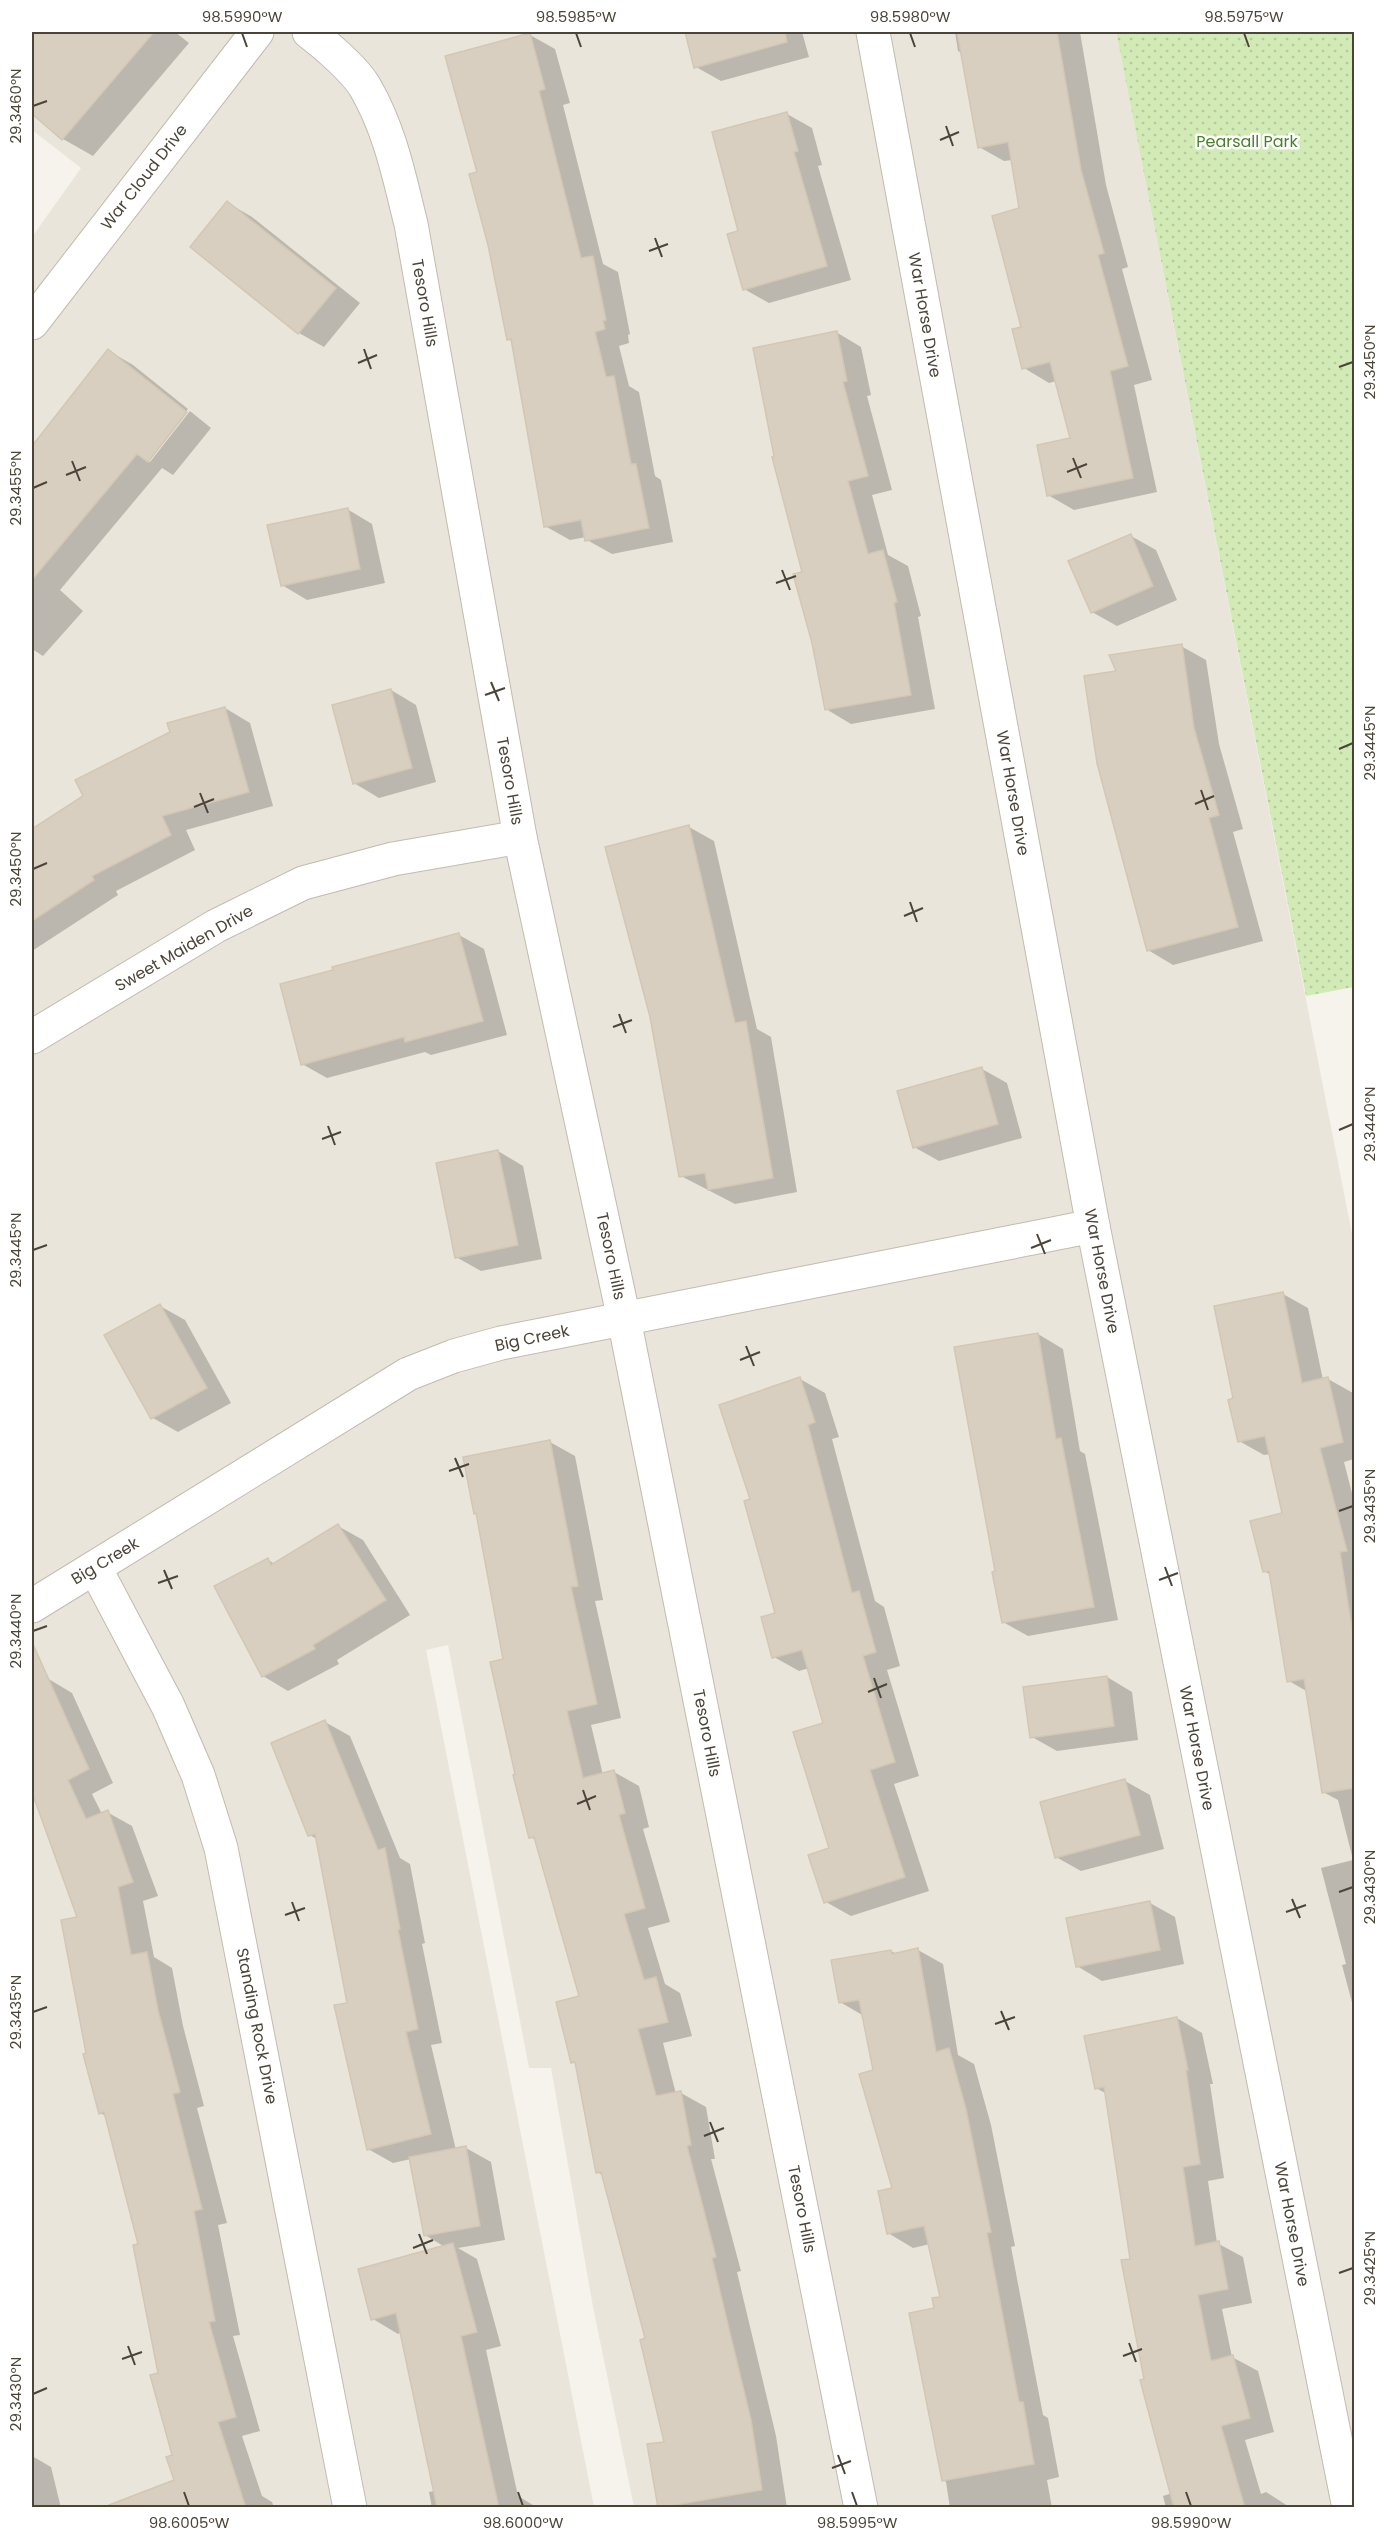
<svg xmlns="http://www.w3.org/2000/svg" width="1386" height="2539" font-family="Poppins,sans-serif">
	<defs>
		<pattern id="park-dots" width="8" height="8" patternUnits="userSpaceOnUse" patternTransform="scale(1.5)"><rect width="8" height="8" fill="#d2eab5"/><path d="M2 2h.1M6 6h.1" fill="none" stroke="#b6ca9c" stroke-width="1.8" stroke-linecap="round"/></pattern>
	</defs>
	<rect width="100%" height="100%" fill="#f6f3ec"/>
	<!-- residential -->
	<path fill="#eae5da" d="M32,32H1116L1354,1244V2507H634L593,2307L551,2068H529L448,1645L426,1650L594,2507L32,2508V237L81,168L32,130Z"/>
	<!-- park -->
	<path fill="url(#park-dots)" d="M1116,32H1354V987L1306,996Z"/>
	<!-- shadow -->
	<g fill="#0003">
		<path d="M32,32H175L189,43L93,156L63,139L32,112Z"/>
		<path d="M686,32H802L809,57L721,81L696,67Z"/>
		<path d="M955,32H1080L1106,185L1128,267L1122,269L1152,380L1134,385L1157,492L1074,510L1048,495L1072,439L1056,381L1049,383L1024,368L1021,210L1012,160L1004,161L979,147L962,53L958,51Z"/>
		<path d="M530,35L555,49L570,103L563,105L603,264L618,272L630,334L628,335L629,343L619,346L629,386L639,392L655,476L661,480L673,542L612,554L587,540L586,537L570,540L545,526L513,342L508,339L479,173Z"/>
		<path d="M787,114L812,128L822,165L818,166L851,280L769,303L744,289L739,232Z"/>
		<path d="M228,203L252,217L360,303L324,347L299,333Z"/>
		<path d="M836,332L861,347L871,395L867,396L892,490L872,495L888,555L908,566L921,616L918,617L935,709L851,724L826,709L803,573Z"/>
		<path d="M109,351L133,365L188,409L146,462H150L190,411L211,428L173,475L162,468L60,590L83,611L43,656L32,649V448Z"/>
		<path d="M347,509L372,524L385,583L307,600L282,585Z"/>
		<path d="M1131,536L1156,550L1177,600L1117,626L1092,612Z"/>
		<path d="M1181,646L1206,660L1219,744L1243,829L1233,832L1263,941L1173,965L1148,950L1118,672Z"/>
		<path d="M391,690L416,705L436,782L379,798L354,783Z"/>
		<path d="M225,708L250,723L273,806L186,830L195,850L116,891L118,895L32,951V831Z"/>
		<path d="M689,827L714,841L757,1029L771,1037L797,1192L735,1204L681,1176Z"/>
		<path d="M459,935L484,949L507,1035L431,1055L425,1052L327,1078L302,1064Z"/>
		<path d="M982,1069L1007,1083L1022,1138L939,1161L914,1147Z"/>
		<path d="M498,1151L523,1166L542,1259L481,1271L456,1257Z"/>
		<path d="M1283,1294L1308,1308L1323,1380L1328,1379L1353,1393L1354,1401V1459L1344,1462L1354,1501V2010L1342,1965L1346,1964L1321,1868L1353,1860L1338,1800L1323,1792L1308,1692L1289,1681L1271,1575L1264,1571L1284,1514L1271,1454L1264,1455L1239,1441L1235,1400Z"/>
		<path d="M160,1306L185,1320L231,1403L178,1432L153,1418Z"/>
		<path d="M1038,1334L1063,1349L1080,1451L1085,1454L1118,1620L1028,1636L1003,1622L997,1572Z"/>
		<path d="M800,1379L825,1393L839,1437L832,1439L875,1601L884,1607L900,1666L887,1670L919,1776L894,1784L929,1891L851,1916L826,1902L831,1849L825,1724L809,1668L799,1671L774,1657L777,1614L752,1500Z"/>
		<path d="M550,1442L575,1456L603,1600L595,1601L621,1718L591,1725L603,1775L614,1772L639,1786L649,1827L643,1829L670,1922L648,1928L665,1984L680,1993L692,2036L663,2043L676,2094L681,2093L706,2107L715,2159H711L741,2271L737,2272L776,2436L787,2508H661L666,2443L647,2340L604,2176L597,2172L577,2065L573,2062L581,1998L536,1840L530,1837L517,1775L505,1660Z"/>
		<path d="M338,1526L363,1540L410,1615L337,1660L339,1664L288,1691L263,1676L268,1560L275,1564Z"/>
		<path d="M1107,1677L1132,1692L1138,1740L1057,1751L1032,1737Z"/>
		<path d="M47,1678L72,1693L113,1783L92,1794L102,1814L107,1812L132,1826L158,1896L143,1901L154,1957L172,1968L183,2026L204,2106L197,2108L227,2223L218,2225L240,2335L233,2336L260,2431L242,2436L262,2496L272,2502L274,2508H171L176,2481L174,2456L140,2245L106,2116L100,2113L88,2054L79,1918L34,1793L32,1791V1685Z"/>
		<path d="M325,1722L350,1736L400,1858L410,1864L425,1943L422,1944L442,2043L431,2045L456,2150L466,2148L491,2162L505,2240L458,2248L477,2259L501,2346L486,2350L518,2496L538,2508H432L429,2492L435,2491L402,2332L398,2334L373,2319L445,2247L425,2235L411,2159L393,2163L368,2149L349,2004L318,1840L310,1835Z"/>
		<path d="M1125,1781L1150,1795L1164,1849L1081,1871L1056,1857Z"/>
		<path d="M1150,1903L1175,1917L1184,1964L1102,1981L1077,1966Z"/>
		<path d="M918,1950L943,1964L958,2055L974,2064L991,2125L1015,2246L1011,2247L1043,2415L1048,2418L1059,2477L1047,2480L1052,2508H950L946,2482L943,2480L936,2309L941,2298L930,2244L913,2248L888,2233L894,2189L864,2016L840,2002L891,1951L897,1954Z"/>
		<path d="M1177,2018L1202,2033L1213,2084H1210L1224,2178L1208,2181L1217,2243L1243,2257L1252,2303L1222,2309L1232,2357L1258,2371L1274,2432L1245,2440L1261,2494L1266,2492L1291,2508H1166L1163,2496L1172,2493L1145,2380L1132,2260L1107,2094L1096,2088Z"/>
		<path d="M32,2456L51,2467L61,2508H32Z"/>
	</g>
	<!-- building -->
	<g fill="#d8cfc1" stroke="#d3c7b4" stroke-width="1.5">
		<path d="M32,32H154L62,140L32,114Z"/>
		<path d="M685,32H785L787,42L694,68Z"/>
		<path d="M957,32H1057L1081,170L1104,253L1098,255L1128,366L1110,371L1133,478L1047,496L1037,445L1070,438L1050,362L1022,369L1012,329L1021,327L992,216L1019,208L1008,142L978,148Z"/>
		<path d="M530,33L545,89L539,91L581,258L593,256L606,320L603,321L605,329L595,332L606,377L614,376L631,464H636L649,528L585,541L581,520L544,527L511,339L507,340L488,245L469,174L477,172L445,56Z"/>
		<path d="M787,112L798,151L794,152L827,266L743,290L727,234L738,231L712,132Z"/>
		<path d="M227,201L336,288L298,334L190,247Z"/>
		<path d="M837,331L847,381L843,382L868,476L848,481L868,554L883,550L897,602L894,603L911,695L825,710L812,643L793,574L802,572L772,457L774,456L753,348Z"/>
		<path d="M108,349L187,412L148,462L137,454L32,580V446Z"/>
		<path d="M348,508L360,569L281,586L267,525Z"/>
		<path d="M1131,534L1153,586L1091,613L1068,561Z"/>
		<path d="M1182,644L1194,728L1219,815L1209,818L1238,927L1147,951L1097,763L1084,676L1116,671L1109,655Z"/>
		<path d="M391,689L412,768L353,784L332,705Z"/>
		<path d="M225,707L249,792L162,816L171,835L92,876L94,880L32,921V829L83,796L75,780L170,732L167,723Z"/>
		<path d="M689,825L735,1023L746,1021L773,1178L708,1190L705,1173L679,1177L650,1017L605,847Z"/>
		<path d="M459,933L483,1021L405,1042L404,1037L301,1065L280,984L333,970L332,967Z"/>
		<path d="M982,1067L998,1124L913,1148L897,1091Z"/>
		<path d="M498,1150L518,1245L455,1258L436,1163Z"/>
		<path d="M1283,1292L1302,1383L1328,1377L1343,1442L1320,1448L1347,1551L1340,1552L1354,1641V1788L1322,1793L1304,1679L1287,1682L1269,1571L1263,1572L1250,1521L1282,1513L1265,1436L1238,1442L1228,1400L1233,1398L1214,1306Z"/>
		<path d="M160,1304L207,1388L151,1419L104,1335Z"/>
		<path d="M1038,1333L1056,1439L1061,1438L1094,1607L1002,1623L992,1572L995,1571L954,1347Z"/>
		<path d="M800,1377L815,1422L808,1425L852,1593L859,1591L876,1652L863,1656L895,1762L870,1770L905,1877L824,1903L808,1855L829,1848L793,1732L823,1723L802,1650L772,1658L761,1617L775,1613L744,1501L750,1499L719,1405Z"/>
		<path d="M550,1440L578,1586L571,1587L597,1704L567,1711L583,1778L614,1770L625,1813L619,1815L645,1908L624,1914L644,1980L656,1977L668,2022L638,2029L656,2096L681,2091L691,2145L687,2146L716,2257L712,2258L751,2420L762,2490L658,2508L647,2444L664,2442L640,2340L645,2338L601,2172L596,2173L575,2062L571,2063L556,2002L579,1996L534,1837L529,1838L513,1775L515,1774L490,1662L503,1659L476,1513L474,1514L463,1457Z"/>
		<path d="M338,1524L386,1600L313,1645L315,1649L262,1677L214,1586L268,1558L271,1565Z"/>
		<path d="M32,1642L89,1769L68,1780L86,1819L108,1810L133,1882L118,1887L131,1955L147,1952L158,2010L180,2092L173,2094L202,2209L194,2211L215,2321L209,2322L236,2417L218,2422L246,2508H110L109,2505L174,2480L166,2457L172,2455L150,2375L158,2373L133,2245L138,2244L104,2112L99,2114L83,2054L86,2053L61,1920L77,1917L34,1798L32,1799Z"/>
		<path d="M1107,1676L1114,1726L1030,1738L1023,1687Z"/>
		<path d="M325,1720L378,1850L385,1848L400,1929L398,1930L418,2029L406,2032L431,2134L367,2150L334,2005L347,2003L315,1834L308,1836L271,1743Z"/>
		<path d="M1125,1779L1140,1835L1055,1858L1040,1802Z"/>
		<path d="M1150,1901L1160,1950L1076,1967L1066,1918Z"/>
		<path d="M918,1948L936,2052L949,2048L966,2109L991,2232L987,2233L1019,2402H1023L1034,2464L942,2481L909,2313L934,2308L932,2298L940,2297L924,2226L887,2234L878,2191L892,2188L859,2074L873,2070L859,2000L839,2003L831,1960L891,1950L892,1954Z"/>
		<path d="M1177,2017L1188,2070H1186L1200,2164L1183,2167L1195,2246L1219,2241L1228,2289L1198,2295L1211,2361L1233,2355L1250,2418L1221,2426L1245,2508H1174L1140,2380L1144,2379L1121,2260L1130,2259L1104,2087L1095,2089L1084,2036Z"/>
		<path d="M466,2146L480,2226L424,2236L409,2157Z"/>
		<path d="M453,2243L477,2332L461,2336L499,2508H437L396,2313L371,2320L358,2269Z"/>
	</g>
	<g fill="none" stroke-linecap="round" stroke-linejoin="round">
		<!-- minor casing -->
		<g stroke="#c2bbae" stroke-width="35">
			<g id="minor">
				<path d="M309,32C325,44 355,70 365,87C390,130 399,176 411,224L520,837L624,1319L861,2508"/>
				<path d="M873,32L1093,1226L1349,2508"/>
				<path d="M32,323L257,32"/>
				<path d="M32,1037L216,926L303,883L393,859L520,837"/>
				<path d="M95,1568L168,1706L198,1775L221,1848L350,2508"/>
				<path d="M32,1606L408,1374L454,1356L501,1343L1093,1226"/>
			</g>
		</g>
		<!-- minor -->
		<use href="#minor" stroke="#fff" stroke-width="33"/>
	</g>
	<!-- ticks -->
	<path fill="none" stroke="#4b4439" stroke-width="2" d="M242,33L247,47M576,33L581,47M910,33L915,47M1244,33L1249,47M33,106L47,101M946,126L953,146M940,140L959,132M655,238L662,257M649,251L668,244M364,349L371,369M358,363L377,355M1339,367L1353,362M1073,458L1081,478M72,461L80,481M1067,472L1087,464M66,475L86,467M33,488L47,482M782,570L790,590M776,583L796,576M491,682L499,701M485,695L505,688M1339,749L1353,743M1201,790L1208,810M200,793L208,813M1195,804L1214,796M194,807L214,799M33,869L47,863M910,902L917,922M904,916L923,908M619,1014L626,1033M613,1027L632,1020M328,1126L335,1145M1339,1130L1353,1124M322,1139L341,1132M1037,1234L1045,1254M1031,1248L1051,1240M33,1250L47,1245M746,1346L754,1366M740,1360L760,1352M455,1458L463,1477M449,1471L469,1464M1339,1511L1353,1506M1165,1567L1172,1586M164,1570L172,1589M1159,1580L1178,1573M158,1583L178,1576M33,1631L47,1626M874,1678L881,1698M868,1692L887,1684M583,1790L590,1810M577,1804L596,1796M1339,1892L1353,1887M1292,1899L1300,1918M292,1902L299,1921M1286,1912L1306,1905M285,1915L305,1908M1001,2011L1009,2030M33,2012L47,2007M995,2024L1015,2017M710,2122L718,2142M704,2136L724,2128M419,2234L427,2254M413,2248L433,2240M1339,2273L1353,2268M1129,2343L1136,2362M128,2346L135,2365M1123,2356L1142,2349M122,2359L142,2352M33,2394L47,2388M838,2455L845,2474M832,2468L851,2461M184,2492L189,2506M518,2492L523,2506M852,2492L857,2506M1186,2492L1191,2506"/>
	<g text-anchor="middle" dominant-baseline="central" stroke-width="5" stroke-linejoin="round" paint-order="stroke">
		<!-- park labels -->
		<g font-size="16" fill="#4a7f2a" stroke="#fff">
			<text x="1247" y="141">Pearsall Park</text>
		</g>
		<!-- street labels -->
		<g font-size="16" fill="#4b4439" stroke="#fff">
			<text transform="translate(144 177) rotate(-52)">War Cloud Drive</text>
			<text transform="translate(425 303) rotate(80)">Tesoro Hills</text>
			<text transform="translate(925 315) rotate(80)">War Horse Drive</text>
			<text transform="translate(510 781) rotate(80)">Tesoro Hills</text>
			<text transform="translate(1013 793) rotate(80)">War Horse Drive</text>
			<text transform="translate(184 948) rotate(-30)">Sweet Maiden Drive</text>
			<text transform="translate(611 1256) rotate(78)">Tesoro Hills</text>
			<text transform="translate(1102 1271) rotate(79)">War Horse Drive</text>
			<text transform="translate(532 1338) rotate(-12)">Big Creek</text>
			<text transform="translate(105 1561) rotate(-31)">Big Creek</text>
			<text transform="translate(707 1733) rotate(79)">Tesoro Hills</text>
			<text transform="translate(1197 1748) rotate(79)">War Horse Drive</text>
			<text transform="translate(257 2026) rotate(79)">Standing Rock Drive</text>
			<text transform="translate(802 2209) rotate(79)">Tesoro Hills</text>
			<text transform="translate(1292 2224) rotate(79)">War Horse Drive</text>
		</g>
	</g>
	<!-- border -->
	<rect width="1386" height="2539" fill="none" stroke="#ffffff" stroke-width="66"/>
	<rect x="33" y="33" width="1320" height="2473" fill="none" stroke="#4b4439" stroke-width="2"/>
	<g font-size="15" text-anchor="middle" fill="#4b4439">
		<text x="242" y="22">98.5990°W</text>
		<text x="576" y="22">98.5985°W</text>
		<text x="910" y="22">98.5980°W</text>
		<text x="1244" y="22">98.5975°W</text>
		<text transform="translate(16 106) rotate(-90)" y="5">29.3460°N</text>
		<text transform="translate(1370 362) rotate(-90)" y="5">29.3450°N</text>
		<text transform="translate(16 488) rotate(-90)" y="5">29.3455°N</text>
		<text transform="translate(1370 743) rotate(-90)" y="5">29.3445°N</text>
		<text transform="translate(16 869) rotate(-90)" y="5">29.3450°N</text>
		<text transform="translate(1370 1124) rotate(-90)" y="5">29.3440°N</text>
		<text transform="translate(16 1250) rotate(-90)" y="5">29.3445°N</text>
		<text transform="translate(1370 1506) rotate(-90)" y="5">29.3435°N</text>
		<text transform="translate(16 1631) rotate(-90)" y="5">29.3440°N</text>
		<text transform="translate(1370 1887) rotate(-90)" y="5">29.3430°N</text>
		<text transform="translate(16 2012) rotate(-90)" y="5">29.3435°N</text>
		<text transform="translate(1370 2268) rotate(-90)" y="5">29.3425°N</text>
		<text transform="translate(16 2394) rotate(-90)" y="5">29.3430°N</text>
		<text x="189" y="2528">98.6005°W</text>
		<text x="523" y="2528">98.6000°W</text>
		<text x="857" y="2528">98.5995°W</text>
		<text x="1191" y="2528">98.5990°W</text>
	</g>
</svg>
